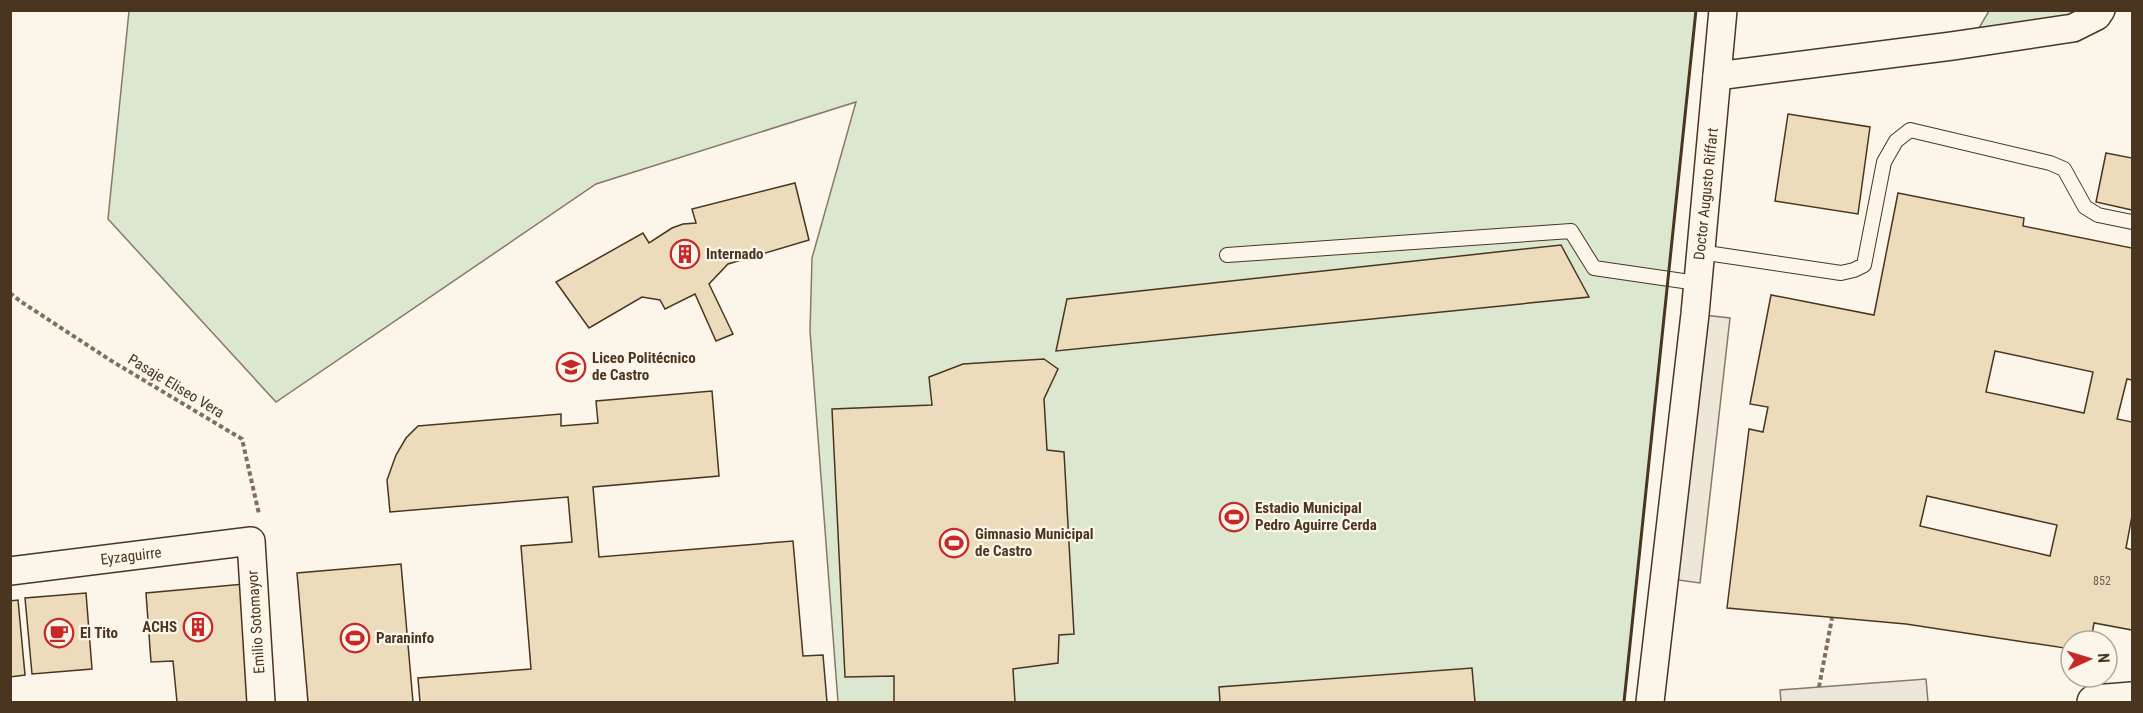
<svg xmlns="http://www.w3.org/2000/svg" width="2143" height="713" font-family="'Roboto Condensed',sans-serif">
	<rect width="100%" height="100%" fill="#fbf6e9"/>
	<!-- green -->
	<g fill="#dce7d0" stroke="#887966" stroke-width="1.5">
		<path d="M129,11H1696L1624,702H838L810,331L812,258L856,102L596,184L276,402L108,219Z"/>
		<path d="M1989,11H2090L2073,25L1976,33Z"/>
	</g>
	<!-- parking -->
	<g fill="#ede7d9" stroke="#887966" stroke-width="1.5">
		<path d="M1695,314L1730,318L1700,583L1664,578Z"/>
		<path d="M1926,679L1928,702H1781L1780,690Z"/>
	</g>
	<!-- building -->
	<g fill="#ecdcbc" stroke="#4a3520" stroke-width="1.5" fill-rule="evenodd">
		<path d="M1788,114L1870,127L1858,214L1775,201Z"/>
		<path d="M2106,153L2132,158V210L2096,202Z"/>
		<path d="M795,183L809,240L728,264L709,284L733,334L716,341L695,294L665,309L660,300L642,297L589,328L556,282L643,233L649,243L672,228L683,224L696,223L692,209Z"/>
		<path d="M1898,193L2024,218L2023,226L2132,248V380L2127,379L2117,419L2132,422V516L2126,548L2132,550V630L2094,623L2091,641H2071V649L1906,624L1727,608L1749,429L1763,432L1768,407L1750,404L1771,295L1874,315ZM1995,351L2093,372L2084,413L1986,392ZM1927,496L2057,525L2050,556L1920,526Z"/>
		<path d="M1561,245L1589,297L1056,351L1067,299Z"/>
		<path d="M1044,359L1058,369L1044,399L1047,450L1064,452L1074,634L1059,635L1058,663L1013,669L1015,702H894V676L845,677L832,409L932,405L929,377L963,364Z"/>
		<path d="M712,391L719,476L593,487L599,557L793,541L803,656L823,655L827,702H420L418,678L531,669L521,546L572,542L568,497L390,512L387,480L396,455L406,438L418,426L561,414V426L598,423L596,401Z"/>
		<path d="M401,564L413,702H308L297,573Z"/>
		<path d="M244,584L255,702H177L173,661L151,662L146,593Z"/>
		<path d="M86,593L92,669L32,674L25,598Z"/>
		<path d="M18,600L25,675L10,677V601Z"/>
		<path d="M1472,668L1475,702H1220L1219,687Z"/>
	</g>
	<g fill="none" stroke-linecap="round" stroke-linejoin="round">
		<!-- lane casing -->
		<g stroke="#4a3520" stroke-width="16">
			<g id="lane">
				<path d="M1700,252L1841,273L1854,270L1864,265L1884,162L1896,141L1910,130L2050,163L2064,169L2085,207L2098,215L2132,222"/>
				<path d="M1227,255L1571,231L1594,268L1697,283"/>
			</g>
		</g>
		<!-- street casing -->
		<g stroke="#4a3520" stroke-width="30">
			<g id="street">
				<path d="M1717,76L1952,46L2073,28L2097,16L2101,10"/>
				<path d="M10,571L251,541L261,702"/>
				<path d="M1650,702L1695,314L1723,10"/>
			</g>
		</g>
		<!-- secondary casing -->
		<g stroke="#4a3520" stroke-width="36">
			<path id="secondary" d="M2094,702L2132,699"/>
		</g>
		<!-- path -->
		<g stroke="#7f6f5c" stroke-width="4" stroke-dasharray="4.5 3" stroke-linecap="butt">
			<path d="M10,293L20,301L110,360L242,439L259,514"/>
			<path d="M1819,687L1832,618"/>
		</g>
		<!-- lane -->
		<use href="#lane" stroke="#fbf6e9" stroke-width="14"/>
		<!-- street -->
		<use href="#street" stroke="#fbf6e9" stroke-width="27"/>
		<!-- secondary -->
		<use href="#secondary" stroke="#fbf6e9" stroke-width="33"/>
		<!-- wall -->
		<path stroke="#4a3520" stroke-width="3" d="M1624,702L1696,10"/>
	</g>
	<!-- icons -->
	<defs>
		<g id="building-ring" transform="scale(1.5)"><circle r="9.5" fill="#fbf6e9" stroke="#c62828" stroke-width="1.5"/><path d="M-4-6H4V6H1V3H-1V6H-4ZM-2.5-4.3h1.7v1.8h-1.7ZM.8-4.3h1.7v1.8H.8ZM-2.5-1h1.7V.8h-1.7ZM.8-1h1.7V.8H.8Z" fill="#c62828"/></g>
		<g id="school-ring" transform="scale(1.5)"><circle r="9.5" fill="#fbf6e9" stroke="#c62828" stroke-width="1.5"/><path d="M0-5L7-2L0 1L-7-2ZM-4 1L0 2.5L4 1V4Q0 6-4 4Z" fill="#c62828"/></g>
		<g id="stadium-ring" transform="scale(1.5)"><circle r="9.5" fill="#fbf6e9" stroke="#c62828" stroke-width="1.5"/><path d="M0-5a6.5 5 0 1 0 0 10a6.5 5 0 1 0 0-10ZM-3.5-1.8h7v3.6h-7Z" fill="#c62828"/></g>
		<g id="cafe-ring" transform="scale(1.5)"><circle r="9.5" fill="#fbf6e9" stroke="#c62828" stroke-width="1.5"/><path d="M-5.5-4.5H6V0H3Q3 3.5 0 3.5H-2.5Q-5.5 3.5-5.5 0ZM3-3.2v2h1.7v-2ZM-6 4.5H4V6H-6Z" fill="#c62828"/></g>
	</defs>
	<g fill-rule="evenodd">
		<use href="#building-ring" x="685" y="254"/>
		<use href="#school-ring" x="571" y="367"/>
		<use href="#stadium-ring" x="1234" y="517"/>
		<use href="#stadium-ring" x="954" y="543"/>
		<use href="#building-ring" x="198" y="627"/>
		<use href="#cafe-ring" x="59" y="633"/>
		<use href="#stadium-ring" x="355" y="638"/>
	</g>
	<g text-anchor="middle" dominant-baseline="central" stroke-width="4.5" stroke-linejoin="round" paint-order="stroke">
		<!-- number labels -->
		<g font-size="12" fill="#725f47">
			<text x="2102" y="581">852</text>
		</g>
		<!-- street labels -->
		<g font-size="15" fill="#4a3520" stroke="#fbf6e9">
			<text transform="translate(1706 194) rotate(-84)">Doctor Augusto Riffart</text>
			<text transform="translate(176 386) rotate(31)">Pasaje Eliseo Vera</text>
			<text transform="translate(131 556) rotate(-7)">Eyzaguirre</text>
			<text transform="translate(256 622) rotate(-94)">Emilio Sotomayor</text>
		</g>
		<!-- poi labels -->
		<g font-size="15" font-weight="bold" fill="#4a3520" stroke="#fbf6e9" text-anchor="start">
			<text x="706" y="254">Internado</text>
			<text x="592" y="358">Liceo Politécnico<tspan x="592" dy="17">de Castro</tspan></text>
			<text x="1255" y="508">Estadio Municipal<tspan x="1255" dy="17">Pedro Aguirre Cerda</tspan></text>
			<text x="975" y="534">Gimnasio Municipal<tspan x="975" dy="17">de Castro</tspan></text>
			<text x="177" y="627" text-anchor="end">ACHS</text>
			<text x="80" y="633">El Tito</text>
			<text x="376" y="638">Paraninfo</text>
		</g>
	</g>
	<!-- border -->
	<rect width="2143" height="713" fill="none" stroke="#4a3520" stroke-width="24"/>
	<!-- north arrow -->
	<g transform="translate(2089 659) rotate(86)"><circle r="28" fill="#fbf6e9" stroke="#b4a999" stroke-width="1.5"/>
	<path d="M0-4.5L10 22L0 15L-10 22Z" fill="#c62828"/>
	<text y="-9" font-size="16" font-weight="bold" text-anchor="middle" fill="#4a3520">N</text>
	</g>
</svg>
